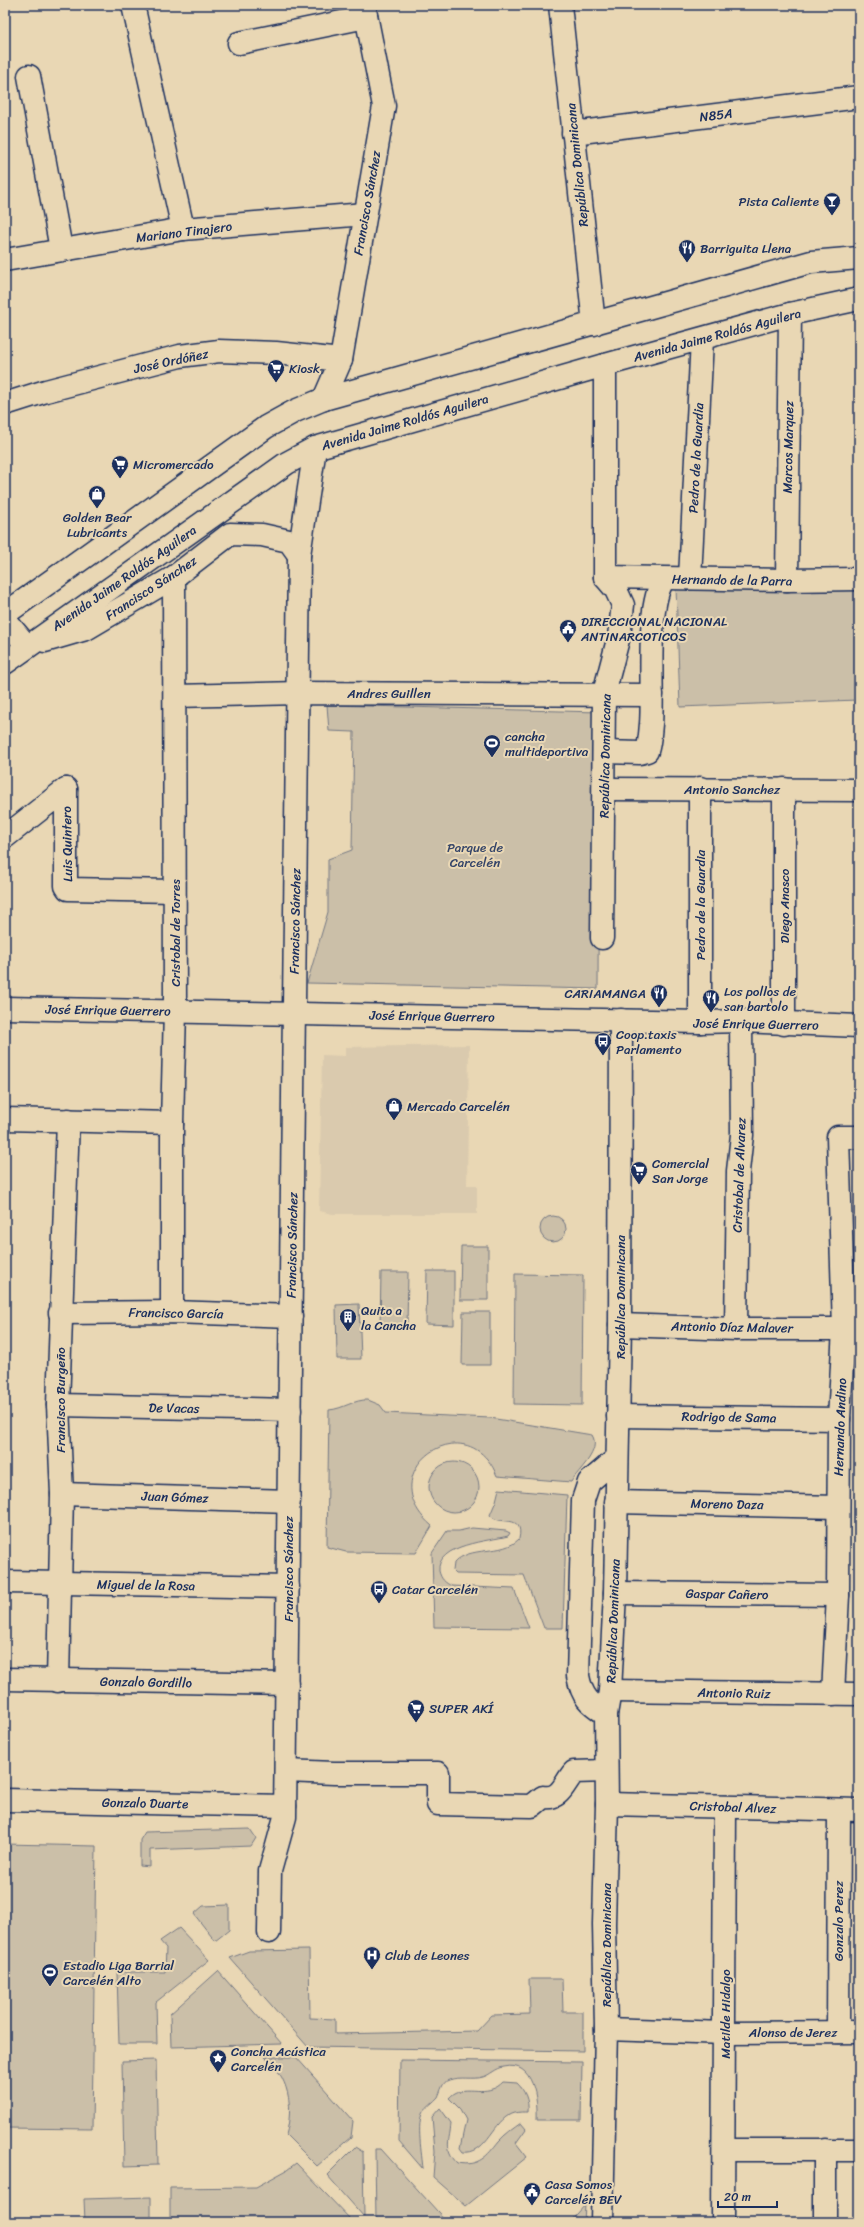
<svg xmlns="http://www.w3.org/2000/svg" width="864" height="2227" font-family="Sriracha,sans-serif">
	<rect width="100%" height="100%" fill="#e9d7b4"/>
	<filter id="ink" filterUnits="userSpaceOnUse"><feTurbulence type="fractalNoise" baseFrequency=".025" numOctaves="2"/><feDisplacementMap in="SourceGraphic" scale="8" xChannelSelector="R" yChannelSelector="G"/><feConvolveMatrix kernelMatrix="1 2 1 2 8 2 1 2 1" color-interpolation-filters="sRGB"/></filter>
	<g filter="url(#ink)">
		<!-- built -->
		<path fill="#dacaae" d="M469,1045L467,1185H477V1214H333L319,1211L322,1055L345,1056V1047Z"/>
		<!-- green -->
		<g fill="#cbbfa8" stroke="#737783">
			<path d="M859,583L857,700L680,707L676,587Z"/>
			<path d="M327,705L599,712L598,989L307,983L328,912V859L352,850L354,732L329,731Z"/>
			<circle cx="553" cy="1229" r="13"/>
			<path d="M461,1246H488V1300H460Z"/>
			<path d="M427,1271H454V1325L426,1324Z"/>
			<path d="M381,1272H408L407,1326H380Z"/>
			<path d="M515,1274L583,1275L582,1405L514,1404Z"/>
			<path d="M359,1304L361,1359H337L336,1305Z"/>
			<path d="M463,1312H490V1365H462Z"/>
			<path d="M368,1400L380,1405L386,1413L490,1418L592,1435C602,1451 578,1470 571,1482L497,1476C467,1402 368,1472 432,1526L416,1553L346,1552L327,1547L329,1410C343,1409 355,1399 368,1400Z"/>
			<circle cx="454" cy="1487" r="25"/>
			<path d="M499,1489L567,1495L563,1628H544L524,1575L456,1574L453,1571L454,1563C469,1545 503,1556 519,1539C525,1512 498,1527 490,1515L496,1501Z"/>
			<path d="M472,1528L506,1531L510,1533L508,1536C490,1541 436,1544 439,1571C441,1579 445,1583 452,1586L514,1589L529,1628L434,1627L432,1553L447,1531H459Z"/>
			<path d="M250,1829L256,1838L251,1846L150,1850V1867L140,1866V1840L145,1832Z"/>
			<path d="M5,1844L96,1846L92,2129L5,2128Z"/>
			<path d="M229,1905V1930L215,1941L194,1914L203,1906Z"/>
			<path d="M179,1928L209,1960L156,2002L157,2044H119L117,1972H165L166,1948L160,1941Z"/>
			<path d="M309,1950L310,2018L335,2019V2034L477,2031L492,2015L530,2014L529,1979H562L563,2012H583V2051L308,2047L230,1958L249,1951Z"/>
			<path d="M218,1971L282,2044L171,2047L170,2014Z"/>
			<path d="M265,2057H296L353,2121L351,2137L317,2166L286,2135C294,2106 289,2077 265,2057Z"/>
			<path d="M156,2060L158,2165L124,2166L122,2061Z"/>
			<path d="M400,2060L582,2062L581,2120H537C538,2100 534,2060 504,2067C496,2068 490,2075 483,2077C474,2080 460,2076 449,2080C442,2082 441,2091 438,2097C434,2102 427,2106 423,2112C416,2123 422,2155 423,2169L399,2141Z"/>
			<path d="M503,2082L517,2083C525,2091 529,2100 528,2112C521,2112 514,2112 509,2115C492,2125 485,2155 463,2152L460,2148L466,2120L460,2109L449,2098C461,2084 477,2094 492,2089C496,2088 500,2085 503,2082Z"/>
			<path d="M440,2108L451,2123C450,2141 443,2148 457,2163C479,2167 487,2156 499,2141C505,2134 514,2128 521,2123L526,2129L516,2143L527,2157L466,2206L433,2177L435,2151L432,2117Z"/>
			<path d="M355,2147L363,2152L364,2217L327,2175Z"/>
			<path d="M375,2149H381L447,2222H376Z"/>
			<path d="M296,2163L353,2222H170V2188L256,2187L287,2170Z"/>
			<path d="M151,2197V2222H85L84,2199Z"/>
			<path d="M585,2205L584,2222H570Z"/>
		</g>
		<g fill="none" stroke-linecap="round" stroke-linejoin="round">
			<!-- minor casing -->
			<g stroke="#1b2f5e" stroke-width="25">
				<g id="minor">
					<path d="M133,5L183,229"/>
					<path d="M560,5L594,324"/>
					<path d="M239,43L366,17"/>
					<path d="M29,76L61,249"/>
					<path d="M573,133L859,97"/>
					<path d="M5,260L183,229L365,214"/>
					<path d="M324,399L341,360L384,106L364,5"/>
					<path d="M5,404L46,391L180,356L219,351L276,353L341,360"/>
					<path d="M605,577L787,580L859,579"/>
					<path d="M690,578L702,339"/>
					<path d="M787,580L790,314"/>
					<path d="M5,614L266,427L295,411L324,399L811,262L859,258"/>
					<path d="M5,620L27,646"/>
					<path d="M45,641L86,629L174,577L230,534L262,535L289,541L299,555"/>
					<path d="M5,663L287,463L315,448L605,365L790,314L859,299"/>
					<path d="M175,696L298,693L652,695"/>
					<path d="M604,752L640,753L647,751C650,742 650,733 651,724C654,688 645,606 664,579"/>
					<path d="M66,789V886L68,889L174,891"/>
					<path d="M604,789L859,790"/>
					<path d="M5,837L66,789"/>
					<path d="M602,938L604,693L619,636L623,605L616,590L605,577V365"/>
					<path d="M5,1008L700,1022L741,1021L859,1026"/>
					<path d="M700,1022V788"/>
					<path d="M784,1024V789"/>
					<path d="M5,1119L172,1123"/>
					<path d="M172,1312V1123L175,1011L174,577"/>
					<path d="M60,1313L172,1312L291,1316"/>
					<path d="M620,1325L736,1329H844"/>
					<path d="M736,1329L738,1171L742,1135L741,1021"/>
					<path d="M58,1405L290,1410"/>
					<path d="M618,1416L839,1419"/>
					<path d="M62,1494L289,1501"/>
					<path d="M616,1502L838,1507"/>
					<path d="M5,1582L288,1587"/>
					<path d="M615,1593L838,1595"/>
					<path d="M5,1679L287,1684"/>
					<path d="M58,1681L62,1494L58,1405L68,1120"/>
					<path d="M610,1691L859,1694"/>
					<path d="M833,1694L838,1595L839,1419L844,1329L838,1137H859"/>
					<path d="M606,1714C589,1703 582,1697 578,1676L583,1500L589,1482L617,1458"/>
					<path d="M286,1771L334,1773H438V1804L532,1806L543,1797C561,1800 564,1783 574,1772L606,1771"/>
					<path d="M5,1800L285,1806"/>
					<path d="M607,1804L859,1810"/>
					<path d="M269,1932L270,1871L285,1817L299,555L315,448"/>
					<path d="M606,2029L725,2033L859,2032"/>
					<path d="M838,2032L839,1810"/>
					<path d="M724,2150H859"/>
					<path d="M602,2222L606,2029L604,1924L607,1804L606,1714L610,1691L615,1593L620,1325L621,1020"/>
					<path d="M723,2222L725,1807"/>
					<path d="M825,2222V2149"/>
				</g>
			</g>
			<!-- minor -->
			<use href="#minor" stroke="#e9d7b4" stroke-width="22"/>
		</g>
	</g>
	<!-- icons -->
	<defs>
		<g id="bar-pin" transform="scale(0.9)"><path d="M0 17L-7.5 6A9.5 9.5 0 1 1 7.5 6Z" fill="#1b2f5e" stroke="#e9d7b4"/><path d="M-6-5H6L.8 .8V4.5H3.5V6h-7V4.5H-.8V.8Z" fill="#fff"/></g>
		<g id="restaurant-pin" transform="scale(0.9)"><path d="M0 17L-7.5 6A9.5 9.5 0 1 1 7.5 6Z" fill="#1b2f5e" stroke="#e9d7b4"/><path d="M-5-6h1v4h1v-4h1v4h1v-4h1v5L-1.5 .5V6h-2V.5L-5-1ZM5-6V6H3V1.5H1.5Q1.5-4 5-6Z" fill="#fff"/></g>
		<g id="supermarket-pin" transform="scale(0.9)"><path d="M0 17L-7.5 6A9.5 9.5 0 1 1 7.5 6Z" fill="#1b2f5e" stroke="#e9d7b4"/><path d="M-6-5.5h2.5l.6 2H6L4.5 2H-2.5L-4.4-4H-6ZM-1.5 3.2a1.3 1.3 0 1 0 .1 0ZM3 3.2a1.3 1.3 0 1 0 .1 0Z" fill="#fff"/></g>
		<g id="shop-pin" transform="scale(0.9)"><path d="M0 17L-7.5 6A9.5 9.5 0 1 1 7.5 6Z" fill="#1b2f5e" stroke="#e9d7b4"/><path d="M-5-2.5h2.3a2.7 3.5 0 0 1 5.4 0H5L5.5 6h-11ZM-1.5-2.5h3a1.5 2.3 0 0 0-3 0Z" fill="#fff"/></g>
		<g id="civic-pin" transform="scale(0.9)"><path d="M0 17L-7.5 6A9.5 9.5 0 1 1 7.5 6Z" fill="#1b2f5e" stroke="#e9d7b4"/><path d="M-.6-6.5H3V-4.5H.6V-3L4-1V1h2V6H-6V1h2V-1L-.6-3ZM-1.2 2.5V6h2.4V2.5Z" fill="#fff"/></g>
		<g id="stadium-pin" transform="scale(0.9)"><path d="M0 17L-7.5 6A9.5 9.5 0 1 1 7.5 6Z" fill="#1b2f5e" stroke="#e9d7b4"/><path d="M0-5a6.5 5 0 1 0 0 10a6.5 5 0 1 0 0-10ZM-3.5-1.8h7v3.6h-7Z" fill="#fff"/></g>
		<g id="bus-pin" transform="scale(0.9)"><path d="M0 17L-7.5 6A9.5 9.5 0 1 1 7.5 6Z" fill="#1b2f5e" stroke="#e9d7b4"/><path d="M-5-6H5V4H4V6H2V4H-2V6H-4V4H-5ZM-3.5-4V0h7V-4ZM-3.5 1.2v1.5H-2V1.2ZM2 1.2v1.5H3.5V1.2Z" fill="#fff"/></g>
		<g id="building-pin" transform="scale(0.9)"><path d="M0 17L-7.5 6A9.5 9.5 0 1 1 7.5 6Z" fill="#1b2f5e" stroke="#e9d7b4"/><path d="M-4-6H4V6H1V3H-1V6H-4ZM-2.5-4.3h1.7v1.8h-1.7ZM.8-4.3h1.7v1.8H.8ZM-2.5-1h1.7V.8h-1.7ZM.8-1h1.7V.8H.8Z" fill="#fff"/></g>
		<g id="hospital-pin" transform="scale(0.9)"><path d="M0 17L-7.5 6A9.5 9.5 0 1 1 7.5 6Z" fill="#1b2f5e" stroke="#e9d7b4"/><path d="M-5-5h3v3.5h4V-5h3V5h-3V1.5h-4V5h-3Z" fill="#fff"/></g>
		<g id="sight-pin" transform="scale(0.9)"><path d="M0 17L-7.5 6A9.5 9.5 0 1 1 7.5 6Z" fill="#1b2f5e" stroke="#e9d7b4"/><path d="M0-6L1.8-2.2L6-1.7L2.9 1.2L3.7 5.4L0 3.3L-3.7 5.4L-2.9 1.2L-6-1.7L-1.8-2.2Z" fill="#fff"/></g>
	</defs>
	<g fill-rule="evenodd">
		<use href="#bar-pin" x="832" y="201"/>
		<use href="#restaurant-pin" x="687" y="248"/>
		<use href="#supermarket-pin" x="276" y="368"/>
		<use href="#supermarket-pin" x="120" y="464"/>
		<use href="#shop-pin" x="97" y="494"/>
		<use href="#civic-pin" x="568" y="628"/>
		<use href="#stadium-pin" x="492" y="743"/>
		<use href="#restaurant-pin" x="659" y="993"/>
		<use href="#restaurant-pin" x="711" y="998"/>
		<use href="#bus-pin" x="603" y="1041"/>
		<use href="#shop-pin" x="394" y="1106"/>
		<use href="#supermarket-pin" x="639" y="1170"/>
		<use href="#building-pin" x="348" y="1317"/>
		<use href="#bus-pin" x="379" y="1589"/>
		<use href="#supermarket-pin" x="416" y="1708"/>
		<use href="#hospital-pin" x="372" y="1955"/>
		<use href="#stadium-pin" x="50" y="1972"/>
		<use href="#sight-pin" x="218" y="2058"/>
		<use href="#civic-pin" x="532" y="2191"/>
	</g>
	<g text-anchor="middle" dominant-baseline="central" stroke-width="4" stroke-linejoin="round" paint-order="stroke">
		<!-- street labels -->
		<g font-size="13" fill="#1b2f5e" stroke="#e9d7b4">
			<text transform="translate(716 115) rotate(-7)">N85A</text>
			<text transform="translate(577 165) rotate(-96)">República Dominicana</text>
			<text transform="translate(367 203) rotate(-80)">Francisco Sánchez</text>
			<text transform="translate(184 232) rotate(-7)">Mariano Tinajero</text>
			<text transform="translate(717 335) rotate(-15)">Avenida Jaime Roldós Aguilera</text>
			<text transform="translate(171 361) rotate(-12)">José Ordóñez</text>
			<text transform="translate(405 422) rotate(-16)">Avenida Jaime Roldós Aguilera</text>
			<text transform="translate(788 447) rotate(-89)">Marcos Marquez</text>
			<text transform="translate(696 458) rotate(-87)">Pedro de la Guardia</text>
			<text transform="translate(124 578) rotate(-35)">Avenida Jaime Roldós Aguilera</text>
			<text transform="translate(732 580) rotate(1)">Hernando de la Parra</text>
			<text transform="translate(151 588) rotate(-33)">Francisco Sánchez</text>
			<text x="389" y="693">Andres Guillen</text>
			<text transform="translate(605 756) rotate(-89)">República Dominicana</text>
			<text x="732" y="789">Antonio Sanchez</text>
			<text transform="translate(67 844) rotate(-91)">Luis Quintero</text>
			<text transform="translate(700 905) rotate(-90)">Pedro de la Guardia</text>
			<text transform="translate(784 906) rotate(-90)">Diego Anasco</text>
			<text transform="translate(295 921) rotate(-89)">Francisco Sánchez</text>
			<text transform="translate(175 933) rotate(-90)">Cristobal de Torres</text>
			<text transform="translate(108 1010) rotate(1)">José Enrique Guerrero</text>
			<text transform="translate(432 1016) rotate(1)">José Enrique Guerrero</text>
			<text transform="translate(756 1024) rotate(1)">José Enrique Guerrero</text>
			<text transform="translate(739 1175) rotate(-88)">Cristobal de Alvarez</text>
			<text transform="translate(292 1245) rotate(-89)">Francisco Sánchez</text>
			<text transform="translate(620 1297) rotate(-90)">República Dominicana</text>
			<text transform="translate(176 1313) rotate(1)">Francisco García</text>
			<text transform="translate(732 1327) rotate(1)">Antonio Díaz Malaver</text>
			<text transform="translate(60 1400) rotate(-90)">Francisco Burgeño</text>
			<text transform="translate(174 1408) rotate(1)">De Vacas</text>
			<text transform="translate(729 1417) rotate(1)">Rodrigo de Sama</text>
			<text transform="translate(840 1427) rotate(-88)">Hernando Andino</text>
			<text transform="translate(175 1497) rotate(2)">Juan Gómez</text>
			<text transform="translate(727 1504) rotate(1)">Moreno Daza</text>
			<text transform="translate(288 1569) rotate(-90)">Francisco Sánchez</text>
			<text transform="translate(146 1585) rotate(1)">Miguel de la Rosa</text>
			<text transform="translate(727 1594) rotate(1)">Gaspar Cañero</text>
			<text transform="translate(613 1621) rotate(-88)">República Dominicana</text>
			<text transform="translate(146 1682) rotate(1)">Gonzalo Gordillo</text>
			<text transform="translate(734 1693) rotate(1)">Antonio Ruiz</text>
			<text transform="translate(145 1803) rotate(1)">Gonzalo Duarte</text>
			<text transform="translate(733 1807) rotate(2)">Cristobal Alvez</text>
			<text transform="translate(838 1921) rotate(-90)">Gonzalo Perez</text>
			<text transform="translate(606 1945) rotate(-90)">República Dominicana</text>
			<text transform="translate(725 2014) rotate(-90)">Matilde Hidalgo</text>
			<text x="793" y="2032">Alonso de Jerez</text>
		</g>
		<!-- poi labels -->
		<g font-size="13" fill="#1b2f5e" stroke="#e9d7b4" text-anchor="start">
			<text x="819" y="201" text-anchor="end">Pista Caliente</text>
			<text x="700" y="248">Barriguita Llena</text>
			<text x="289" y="368">Kiosk</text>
			<text x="133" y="464">Micromercado</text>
			<text x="97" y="517" text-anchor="middle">Golden Bear<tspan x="97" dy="15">Lubricants</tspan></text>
			<text x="581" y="621">DIRECCIONAL NACIONAL<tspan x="581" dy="15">ANTINARCOTICOS</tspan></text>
			<text x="505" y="736">cancha<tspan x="505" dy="15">multideportiva</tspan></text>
			<text x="724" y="991">Los pollos de<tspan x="724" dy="15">san bartolo</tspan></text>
			<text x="646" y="993" text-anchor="end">CARIAMANGA</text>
			<text x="616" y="1034">Coop.taxis<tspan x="616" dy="15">Parlamento</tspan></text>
			<text x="407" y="1106">Mercado Carcelén</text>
			<text x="652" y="1163">Comercial<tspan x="652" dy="15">San Jorge</tspan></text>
			<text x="361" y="1310">Quito a<tspan x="361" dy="15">la Cancha</tspan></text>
			<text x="392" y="1589">Catar Carcelén</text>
			<text x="429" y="1708">SUPER AKÍ</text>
			<text x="385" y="1955">Club de Leones</text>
			<text x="63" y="1965">Estadio Liga Barrial<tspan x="63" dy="15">Carcelén Alto</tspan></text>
			<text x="231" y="2051">Concha Acústica<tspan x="231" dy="15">Carcelén</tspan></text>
			<text x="545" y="2184">Casa Somos<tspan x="545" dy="15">Carcelén BEV</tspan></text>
		</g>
		<!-- park labels -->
		<g font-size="13" fill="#354569" stroke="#e9d7b4">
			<text x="475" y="847">Parque de<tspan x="475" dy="15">Carcelén</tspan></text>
		</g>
	</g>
	<!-- margin -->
	<rect width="864" height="2227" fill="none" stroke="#e9d7b4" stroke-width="20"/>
	<rect x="10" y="10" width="844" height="2207" fill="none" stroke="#1b2f5e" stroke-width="1.5" filter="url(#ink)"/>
	<!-- scale -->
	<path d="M718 2201v6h59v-6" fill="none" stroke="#1b2f5e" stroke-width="2"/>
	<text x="724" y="2201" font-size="12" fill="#1b2f5e" stroke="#e9d7b4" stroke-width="3" paint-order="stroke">20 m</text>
</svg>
